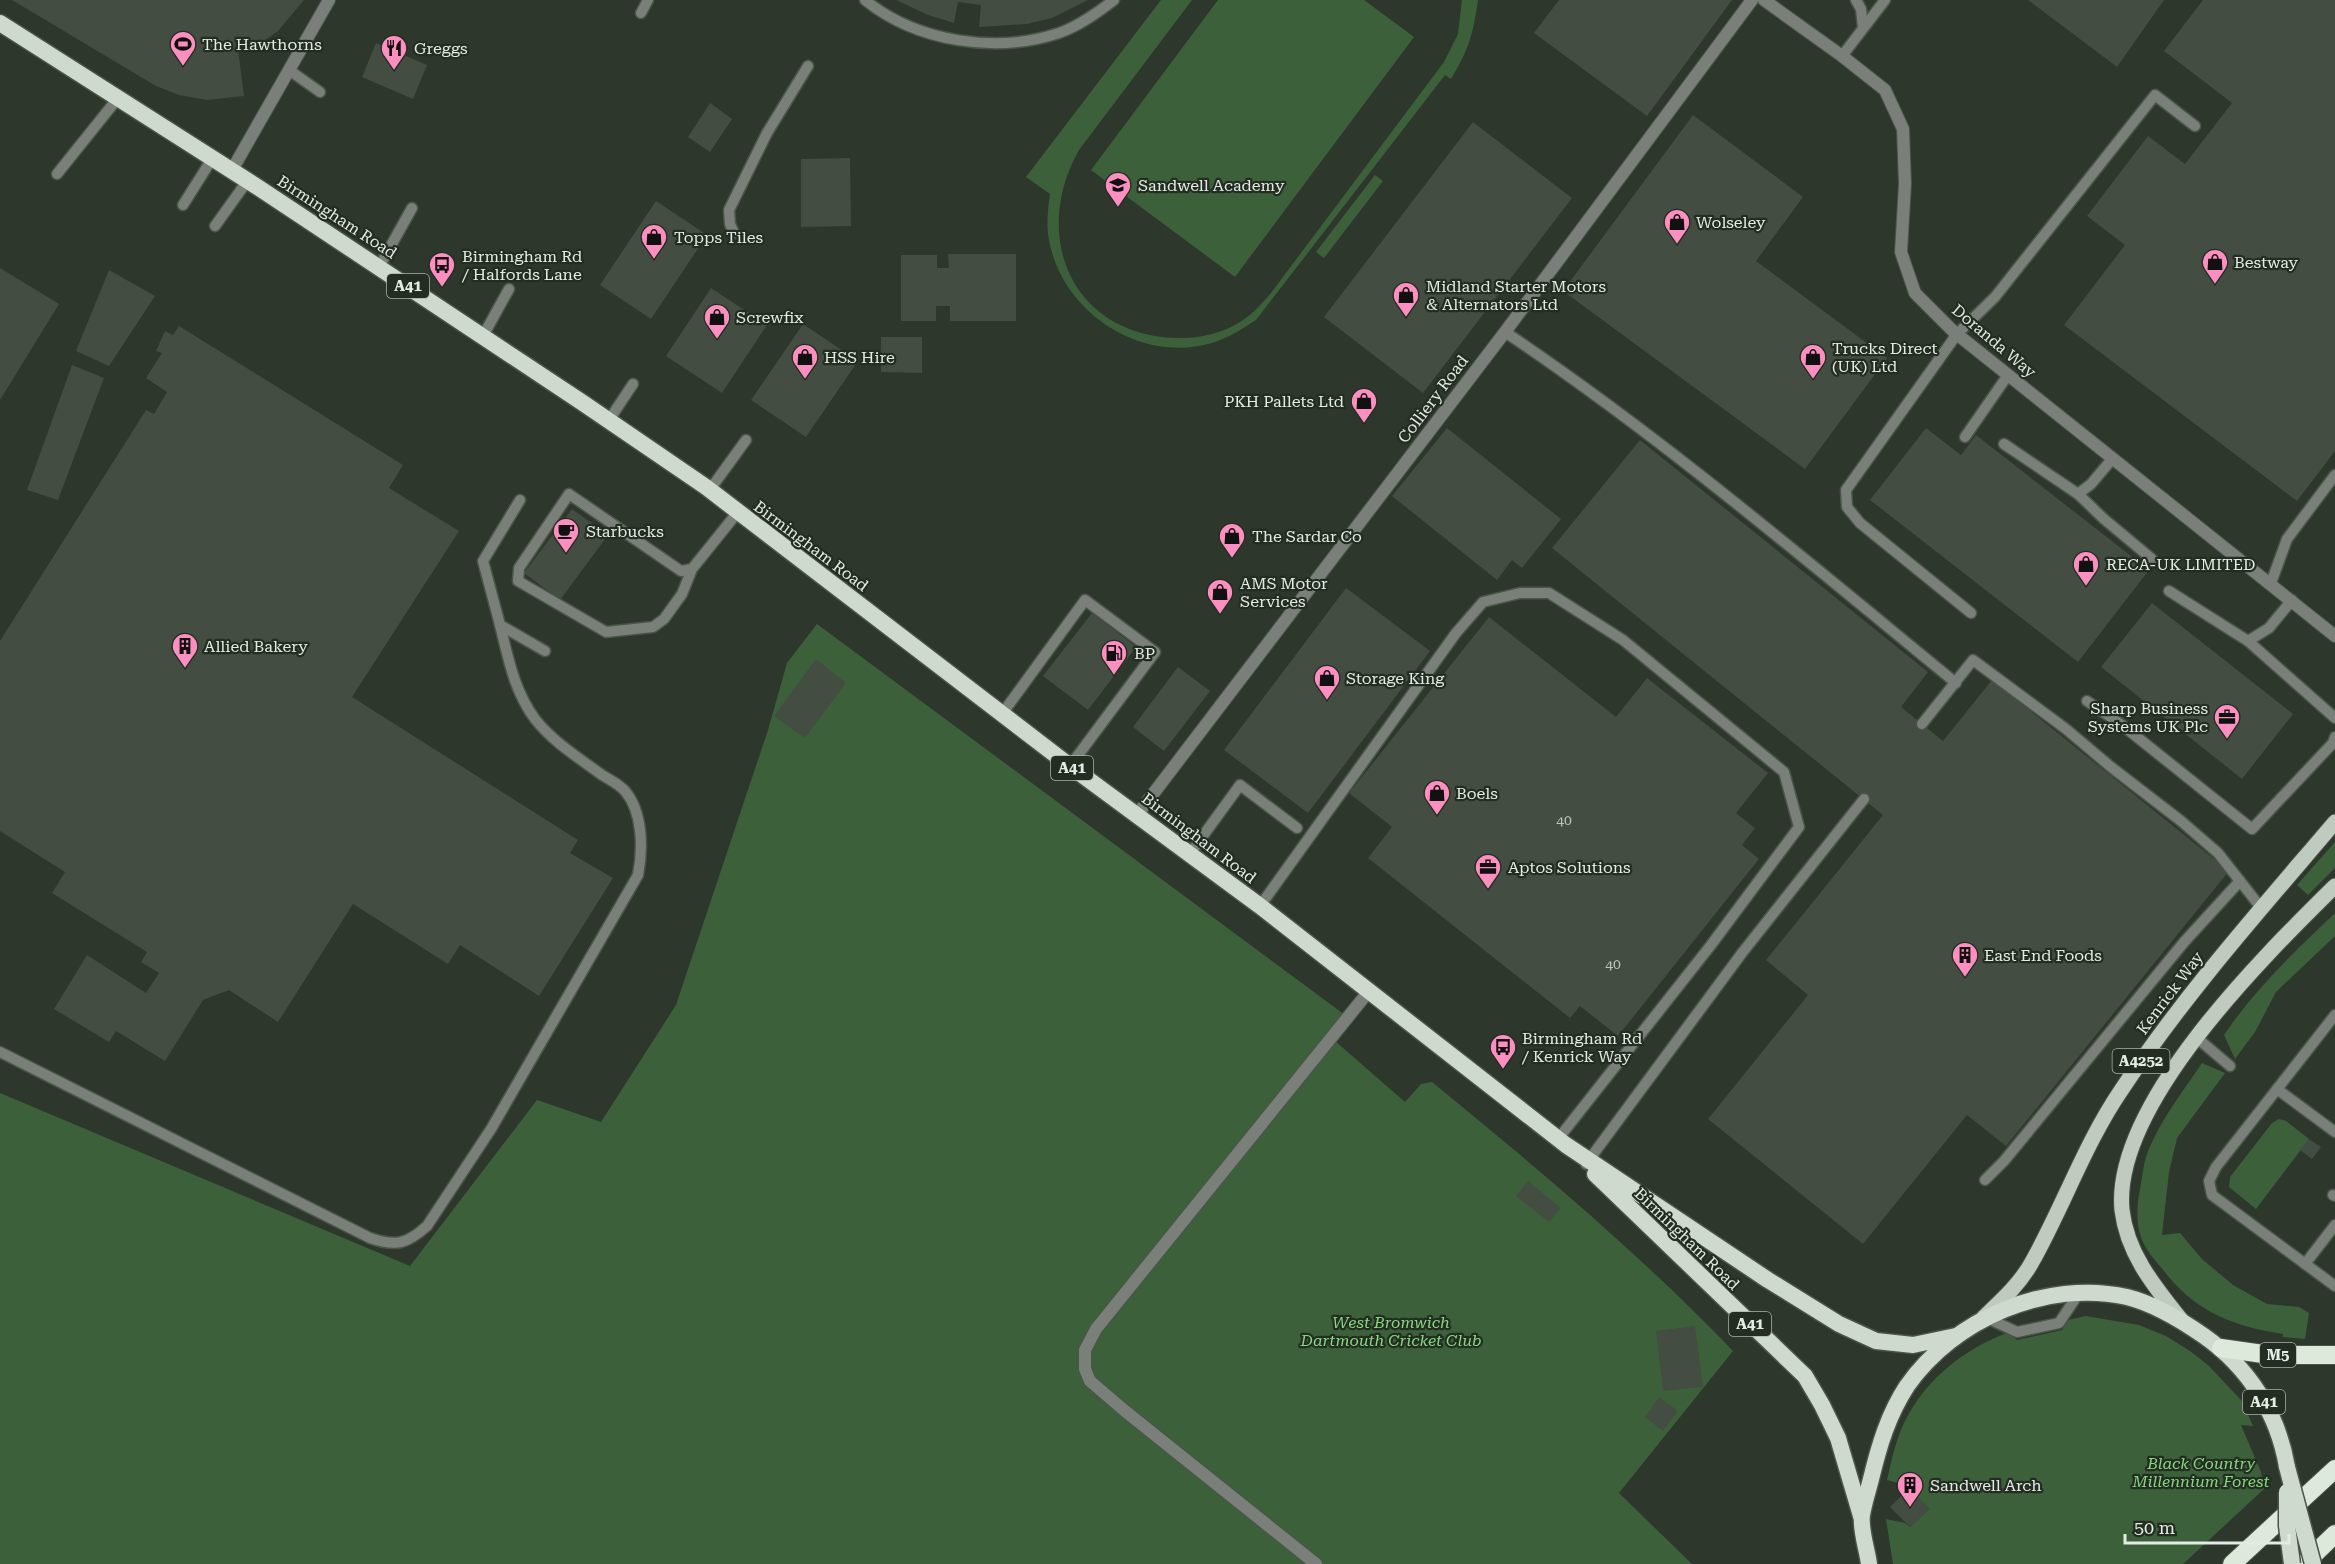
<svg xmlns="http://www.w3.org/2000/svg" width="2335" height="1564" font-family="'Roboto Serif',serif">
	<rect width="100%" height="100%" fill="#2d372c"/>
	<!-- green -->
	<g fill="#3c613a">
		<path d="M1161,0H1192L1079,150C1034,229 1065,325 1162,337C1186,340 1211,337 1233,326C1249,318 1260,306 1271,293L1444,62L1458,34L1462,0H1478C1473,35 1469,49 1451,79L1445,75L1256,320C1242,329 1228,338 1212,343C1140,364 1062,312 1049,240C1046,224 1048,209 1050,194L1026,177Z"/>
		<path d="M1218,0H1364L1414,37L1235,277L1091,170Z"/>
		<path d="M1375,175L1383,181L1324,258L1316,252Z"/>
		<path d="M817,624L1345,1015L1113,1297L1123,1306L1335,1041L1405,1102L1421,1084L1432,1082C1536,1167 1640,1254 1733,1351L1619,1493L1692,1564H0V1093L410,1266L537,1100L601,1122L676,1005L768,730L787,663Z"/>
		<path d="M2335,842V868L2308,895L2297,885Z"/>
		<path d="M2335,913V936L2276,992L2255,1032L2235,1059L2224,1035C2255,989 2295,951 2335,913Z"/>
		<path d="M2202,1063L2225,1073L2177,1138L2169,1172L2162,1235L2180,1233L2202,1259L2233,1285L2267,1304L2299,1307L2309,1313L2305,1339L2283,1337V1334C2237,1327 2198,1313 2168,1276C2158,1263 2144,1250 2140,1234C2136,1220 2137,1203 2140,1189C2142,1179 2143,1167 2146,1157C2158,1123 2182,1093 2202,1063Z"/>
		<path d="M2279,1119L2286,1121L2309,1139L2256,1209L2229,1187L2230,1177L2272,1123Z"/>
		<path d="M2086,1316L2139,1325L2166,1336L2190,1351L2208,1365L2242,1401L2253,1426L2241,1425L2261,1472L2264,1489L2183,1564H1893L1886,1519L1905,1523L1910,1527L1929,1509L1906,1485L1887,1480C1890,1468 1892,1456 1896,1444C1912,1391 1956,1352 2007,1333L2017,1340L2062,1330L2068,1320Z"/>
	</g>
	<!-- building -->
	<g fill="#434d42">
		<path d="M12,0H304L278,31L265,40L238,49L244,96L207,100L179,95L156,86Z"/>
		<path d="M896,0H1088L1052,18L1027,24L979,27L981,5L958,2L954,23L928,15Z"/>
		<path d="M1559,0H1732L1647,116L1534,33Z"/>
		<path d="M2028,0H2164L2117,67Z"/>
		<path d="M2203,0H2335V451L2297,501L2064,325L2125,245L2087,216L2148,136L2185,164L2232,103L2164,51Z"/>
		<path d="M376,43L427,65L413,99L362,77Z"/>
		<path d="M710,103L732,119L710,152L688,137Z"/>
		<path d="M1693,115L1803,197L1756,261L1887,358L1805,469L1563,291Z"/>
		<path d="M1473,122L1572,198L1423,393L1324,317Z"/>
		<path d="M850,158L851,226L801,227V159Z"/>
		<path d="M656,201L707,235L651,319L600,285Z"/>
		<path d="M948,254H1016V321H950V306H936V321H901V255H937V268H949Z"/>
		<path d="M0,268L59,304L0,400Z"/>
		<path d="M109,270L155,296L109,366L76,351Z"/>
		<path d="M711,288L767,325L722,393L666,356Z"/>
		<path d="M803,324L858,361L806,437L751,400Z"/>
		<path d="M179,326L403,465L389,488L459,531L352,697L578,840L570,853L613,878L539,996L460,945L448,964L353,904L278,1022L229,990L203,1000L165,1061L116,1031L109,1042L54,1009L87,955L146,993L159,973L141,962L147,952L52,893L65,872L0,831V641L146,410L154,414L167,392L146,378L162,353L156,351L165,331L173,335Z"/>
		<path d="M881,337H922V373L881,372Z"/>
		<path d="M72,365L104,378L58,500L27,490Z"/>
		<path d="M1447,428L1561,519L1522,568L1512,560L1497,580L1392,496Z"/>
		<path d="M1926,428L1961,455L1976,435L2149,570L2078,662L1870,500Z"/>
		<path d="M1640,440L1928,672L1901,707L1943,741L1992,680L2229,871L2006,1146L1967,1115L1863,1244L1708,1119L1808,995L1766,960L1883,815L1552,548Z"/>
		<path d="M572,509L608,535L560,600L524,573Z"/>
		<path d="M1346,588L1430,651L1308,813L1224,750Z"/>
		<path d="M2152,603L2293,714L2242,779L2101,667Z"/>
		<path d="M1092,613L1136,647L1088,710L1043,676Z"/>
		<path d="M1489,617L1616,717L1647,678L1768,773L1736,813L1755,828L1742,845L1759,859L1618,1036L1580,1006L1570,1018L1368,858L1392,827L1349,793Z"/>
		<path d="M816,659L846,683L805,738L774,716Z"/>
		<path d="M1178,667L1210,691L1164,751L1133,727Z"/>
		<path d="M2309,1139L2321,1147L2312,1159L2300,1150Z"/>
		<path d="M1528,1181L1561,1208L1549,1222L1516,1196Z"/>
		<path d="M1695,1326L1703,1387L1663,1391L1656,1331Z"/>
		<path d="M1659,1397L1678,1411L1663,1431L1645,1417Z"/>
		<path d="M1909,1488L1930,1509L1910,1527L1890,1507Z"/>
	</g>
	<g fill="none" stroke-linecap="round" stroke-linejoin="round">
		<!-- service casing -->
		<g stroke="#4a5449" stroke-width="13">
			<g id="service">
				<path d="M865,0C917,42 996,54 1059,33C1079,26 1097,13 1114,0"/>
				<path d="M1856,0L1861,9L1863,27"/>
				<path d="M641,13L648,0"/>
				<path d="M1842,56L1885,0"/>
				<path d="M289,70L320,92"/>
				<path d="M57,174L118,98"/>
				<path d="M183,205L212,159"/>
				<path d="M215,226L248,180"/>
				<path d="M734,233L730,224L729,210L767,133L808,66"/>
				<path d="M379,267L412,208"/>
				<path d="M1505,332C1663,438 1808,562 1956,683"/>
				<path d="M483,336L509,289"/>
				<path d="M609,420L633,384"/>
				<path d="M1965,437L2008,375"/>
				<path d="M2004,444L2078,494L2091,484L2113,458"/>
				<path d="M709,491L746,440"/>
				<path d="M2078,494L2104,519L2152,559"/>
				<path d="M520,500L483,561L500,625L545,651"/>
				<path d="M692,569L682,594L664,619L653,627L606,632L518,581L519,568L569,494L681,571L692,569L737,513"/>
				<path d="M2271,583L2287,539L2335,475"/>
				<path d="M2169,591L2248,641L2269,628L2292,600"/>
				<path d="M1971,613L1860,523L1847,507L1846,490L1957,334L1995,297L2155,95L2195,126"/>
				<path d="M2248,641L2335,718"/>
				<path d="M2087,701L2122,725L2252,829L2333,743L2335,737"/>
				<path d="M1002,714L1085,600L1155,652L1070,766"/>
				<path d="M1922,724L1973,660L2066,729L2111,767L2181,821L2218,853L2262,909"/>
				<path d="M1189,855L1240,785L1297,828"/>
				<path d="M1260,906L1456,633L1483,602L1520,593H1549L1623,640L1784,772L1799,827L1711,945L1558,1139"/>
				<path d="M2335,1015L2216,1167L2209,1181L2212,1195L2335,1286"/>
				<path d="M2197,1038L2230,1066"/>
				<path d="M0,1052L370,1238C396,1247 407,1244 427,1226L491,1129L638,875C643,849 643,812 625,791C619,784 610,780 602,775C579,758 553,742 535,719C514,691 508,657 500,625"/>
				<path d="M2277,1089L2335,1132"/>
				<path d="M1586,1164L1742,953L1864,799"/>
				<path d="M1985,1180L2004,1161L2185,941L2240,881"/>
				<path d="M2333,1195L2335,1196"/>
				<path d="M2305,1264L2335,1225"/>
				<path d="M1987,1318L2017,1332L2059,1323L2079,1293"/>
			</g>
		</g>
		<!-- minor casing -->
		<g stroke="#4a5449" stroke-width="14">
			<g id="minor">
				<path d="M1764,0L1842,56L1885,90L1903,129L1905,184L1901,252L1915,293L1953,331L2335,636"/>
				<path d="M1137,815L1505,332L1752,0"/>
				<path d="M1316,1564L1125,1411L1090,1381L1085,1369V1350L1096,1329L1369,991"/>
			</g>
		</g>
		<!-- tertiary casing -->
		<g stroke="#4a5449" stroke-width="14">
			<path id="tertiary" d="M232,170L329,0"/>
		</g>
		<!-- primary casing -->
		<g stroke="#4a5449" stroke-width="17">
			<g id="primary">
				<path d="M1984,1317C2001,1301 2020,1284 2032,1262C2064,1205 2085,1143 2122,1089C2185,994 2261,909 2335,822"/>
				<path d="M2182,1321C2155,1287 2127,1254 2122,1210C2112,1105 2265,955 2335,886"/>
			</g>
		</g>
		<!-- trunk casing -->
		<g stroke="#4a5449" stroke-width="19">
			<g id="trunk">
				<path d="M0,23L259,188L583,403L706,487L1070,766L1260,906L1566,1145L1768,1280L1839,1324L1876,1341L1913,1345L1956,1336"/>
				<path d="M1595,1174L1805,1376L1822,1405L1838,1438L1861,1516"/>
				<path d="M1869,1564C1867,1549 1860,1529 1862,1515C1864,1503 1868,1491 1871,1479C1879,1446 1888,1415 1907,1386C1954,1319 2046,1279 2127,1297C2155,1304 2181,1320 2204,1336C2248,1367 2278,1413 2287,1467"/>
			</g>
		</g>
		<!-- motorway casing -->
		<g stroke="#4a5449" stroke-width="20">
			<g id="motorway">
				<path d="M2221,1348L2270,1355H2335"/>
				<path d="M2232,1564L2335,1469"/>
				<path d="M2304,1564L2335,1534"/>
			</g>
		</g>
		<!-- service -->
		<use href="#service" stroke="#7a7f7a" stroke-width="10"/>
		<!-- minor -->
		<use href="#minor" stroke="#7a7f7a" stroke-width="12"/>
		<!-- tertiary -->
		<use href="#tertiary" stroke="#7a7f7a" stroke-width="12"/>
		<!-- primary -->
		<use href="#primary" stroke="#c0cbbf" stroke-width="15"/>
		<!-- trunk -->
		<use href="#trunk" stroke="#cedacd" stroke-width="16"/>
		<!-- motorway -->
		<use href="#motorway" stroke="#dce9db" stroke-width="18"/>
		<!-- trunk-bridge casing -->
		<g stroke="#4a5449" stroke-width="19" stroke-linecap="butt">
			<g id="trunk-bridge">
				<path d="M2287,1467L2313,1564"/>
				<path d="M2287,1492V1526L2292,1564"/>
			</g>
		</g>
		<!-- trunk-bridge -->
		<use href="#trunk-bridge" stroke="#cedacd" stroke-width="16"/>
	</g>
	<!-- icons -->
	<defs>
		<g id="stadium-pin" transform="scale(1.35)"><path d="M0 17L-7.5 6A9.5 9.5 0 1 1 7.5 6Z" fill="#fd8ec0" stroke="#232d22"/><path d="M0-5a6.5 5 0 1 0 0 10a6.5 5 0 1 0 0-10ZM-3.5-1.8h7v3.6h-7Z" fill="#111"/></g>
		<g id="restaurant-pin" transform="scale(1.35)"><path d="M0 17L-7.5 6A9.5 9.5 0 1 1 7.5 6Z" fill="#fd8ec0" stroke="#232d22"/><path d="M-5-6h1v4h1v-4h1v4h1v-4h1v5L-1.5 .5V6h-2V.5L-5-1ZM5-6V6H3V1.5H1.5Q1.5-4 5-6Z" fill="#111"/></g>
		<g id="school-pin" transform="scale(1.35)"><path d="M0 17L-7.5 6A9.5 9.5 0 1 1 7.5 6Z" fill="#fd8ec0" stroke="#232d22"/><path d="M0-5L7-2L0 1L-7-2ZM-4 1L0 2.5L4 1V4Q0 6-4 4Z" fill="#111"/></g>
		<g id="shop-pin" transform="scale(1.35)"><path d="M0 17L-7.5 6A9.5 9.5 0 1 1 7.5 6Z" fill="#fd8ec0" stroke="#232d22"/><path d="M-5-2.5h2.3a2.7 3.5 0 0 1 5.4 0H5L5.5 6h-11ZM-1.5-2.5h3a1.5 2.3 0 0 0-3 0Z" fill="#111"/></g>
		<g id="bus-pin" transform="scale(1.35)"><path d="M0 17L-7.5 6A9.5 9.5 0 1 1 7.5 6Z" fill="#fd8ec0" stroke="#232d22"/><path d="M-5-6H5V4H4V6H2V4H-2V6H-4V4H-5ZM-3.5-4V0h7V-4ZM-3.5 1.2v1.5H-2V1.2ZM2 1.2v1.5H3.5V1.2Z" fill="#111"/></g>
		<g id="cafe-pin" transform="scale(1.35)"><path d="M0 17L-7.5 6A9.5 9.5 0 1 1 7.5 6Z" fill="#fd8ec0" stroke="#232d22"/><path d="M-5.5-4.5H6V0H3Q3 3.5 0 3.5H-2.5Q-5.5 3.5-5.5 0ZM3-3.2v2h1.7v-2ZM-6 4.5H4V6H-6Z" fill="#111"/></g>
		<g id="building-pin" transform="scale(1.35)"><path d="M0 17L-7.5 6A9.5 9.5 0 1 1 7.5 6Z" fill="#fd8ec0" stroke="#232d22"/><path d="M-4-6H4V6H1V3H-1V6H-4ZM-2.5-4.3h1.7v1.8h-1.7ZM.8-4.3h1.7v1.8H.8ZM-2.5-1h1.7V.8h-1.7ZM.8-1h1.7V.8H.8Z" fill="#111"/></g>
		<g id="fuel-pin" transform="scale(1.35)"><path d="M0 17L-7.5 6A9.5 9.5 0 1 1 7.5 6Z" fill="#fd8ec0" stroke="#232d22"/><path d="M-5.5-6h7V0h2V4h1.3V-2.5L3-4.5l.8-.8L6-3V5H2.5V1h-1V6h-7ZM-4.2-4.7v3.2H.2V-4.7Z" fill="#111"/></g>
		<g id="office-pin" transform="scale(1.35)"><path d="M0 17L-7.5 6A9.5 9.5 0 1 1 7.5 6Z" fill="#fd8ec0" stroke="#232d22"/><path d="M-6-3h4V-5.5h4V-3h4V5H-6ZM-1-4.5V-3h2v-1.5ZM-6 0V1H6V0Z" fill="#111"/></g>
	</defs>
	<g fill-rule="evenodd">
		<use href="#stadium-pin" x="183" y="44"/>
		<use href="#restaurant-pin" x="394" y="48"/>
		<use href="#school-pin" x="1118" y="185"/>
		<use href="#shop-pin" x="1677" y="222"/>
		<use href="#shop-pin" x="654" y="237"/>
		<use href="#shop-pin" x="2215" y="262"/>
		<use href="#bus-pin" x="442" y="265"/>
		<use href="#shop-pin" x="1406" y="295"/>
		<use href="#shop-pin" x="717" y="317"/>
		<use href="#shop-pin" x="805" y="357"/>
		<use href="#shop-pin" x="1813" y="357"/>
		<use href="#shop-pin" x="1364" y="401"/>
		<use href="#cafe-pin" x="566" y="531"/>
		<use href="#shop-pin" x="1232" y="536"/>
		<use href="#shop-pin" x="2086" y="564"/>
		<use href="#shop-pin" x="1220" y="592"/>
		<use href="#building-pin" x="185" y="646"/>
		<use href="#fuel-pin" x="1114" y="653"/>
		<use href="#shop-pin" x="1327" y="678"/>
		<use href="#office-pin" x="2227" y="717"/>
		<use href="#shop-pin" x="1437" y="793"/>
		<use href="#office-pin" x="1488" y="867"/>
		<use href="#building-pin" x="1965" y="955"/>
		<use href="#bus-pin" x="1503" y="1047"/>
		<use href="#building-pin" x="1910" y="1485"/>
	</g>
	<g text-anchor="middle" dominant-baseline="central" stroke-width="4.5" stroke-linejoin="round" paint-order="stroke">
		<!-- number labels -->
		<g font-size="14" fill="#bcc4bc">
			<text x="1564" y="820">40</text>
			<text x="1613" y="964">40</text>
		</g>
		<!-- shield labels -->
		<g fill="#232d22" stroke="#aab2aa" stroke-width="1.5">
			<rect x="387" y="274" width="42" height="24" rx="4.5"/>
			<rect x="1051" y="756" width="42" height="24" rx="4.5"/>
			<rect x="2112.5" y="1049" width="57" height="24" rx="4.5"/>
			<rect x="1729" y="1312" width="42" height="24" rx="4.5"/>
			<rect x="2260" y="1343" width="36" height="24" rx="4.5"/>
			<rect x="2243" y="1390" width="42" height="24" rx="4.5"/>
		</g>
		<g font-size="15" font-weight="bold" fill="#e4ebe4">
			<text x="408" y="286">A41</text>
			<text x="1072" y="768">A41</text>
			<text x="2141" y="1061">A4252</text>
			<text x="1750" y="1324">A41</text>
			<text x="2278" y="1355">M5</text>
			<text x="2264" y="1402">A41</text>
		</g>
		<!-- poi labels -->
		<g font-size="16" fill="#e4ebe4" stroke="#232d22" text-anchor="start">
			<text x="202" y="44">The Hawthorns</text>
			<text x="414" y="48">Greggs</text>
			<text x="1138" y="185">Sandwell Academy</text>
			<text x="1696" y="222">Wolseley</text>
			<text x="674" y="237">Topps Tiles</text>
			<text x="462" y="256">Birmingham Rd<tspan x="462" dy="18">/ Halfords Lane</tspan></text>
			<text x="2234" y="262">Bestway</text>
			<text x="1426" y="286">Midland Starter Motors<tspan x="1426" dy="18">&amp; Alternators Ltd</tspan></text>
			<text x="736" y="317">Screwfix</text>
			<text x="1832" y="348">Trucks Direct<tspan x="1832" dy="18">(UK) Ltd</tspan></text>
			<text x="824" y="357">HSS Hire</text>
			<text x="1344" y="401" text-anchor="end">PKH Pallets Ltd</text>
			<text x="586" y="531">Starbucks</text>
			<text x="1252" y="536">The Sardar Co</text>
			<text x="2106" y="564">RECA-UK LIMITED</text>
			<text x="1240" y="583">AMS Motor<tspan x="1240" dy="18">Services</tspan></text>
			<text x="204" y="646">Allied Bakery</text>
			<text x="1134" y="653">BP</text>
			<text x="1346" y="678">Storage King</text>
			<text x="2208" y="708" text-anchor="end">Sharp Business<tspan x="2208" dy="18">Systems UK Plc</tspan></text>
			<text x="1456" y="793">Boels</text>
			<text x="1508" y="867">Aptos Solutions</text>
			<text x="1984" y="955">East End Foods</text>
			<text x="1522" y="1038">Birmingham Rd<tspan x="1522" dy="18">/ Kenrick Way</tspan></text>
			<text x="1930" y="1485">Sandwell Arch</text>
		</g>
		<!-- street labels -->
		<g font-size="16" fill="#e4ebe4" stroke="#232d22">
			<text transform="translate(337 217) rotate(33)">Birmingham Road</text>
			<text transform="translate(1994 341) rotate(40)">Doranda Way</text>
			<text transform="translate(1433 399) rotate(-53)">Colliery Road</text>
			<text transform="translate(811 546) rotate(37)">Birmingham Road</text>
			<text transform="translate(1199 838) rotate(37)">Birmingham Road</text>
			<text transform="translate(2170 993) rotate(-53)">Kenrick Way</text>
			<text transform="translate(1687 1239) rotate(44)">Birmingham Road</text>
		</g>
		<!-- park labels -->
		<g font-size="16" font-style="italic" fill="#87d880" stroke="#232d22">
			<text x="1391" y="1322">West Bromwich<tspan x="1391" dy="18">Dartmouth Cricket Club</tspan></text>
			<text x="2201" y="1463">Black Country<tspan x="2201" dy="18">Millennium Forest</tspan></text>
		</g>
	</g>
	<!-- scale -->
	<path d="M2125 1534v9h164v-9" fill="none" stroke="#e4ebe4" stroke-width="3"/>
	<text x="2134" y="1534" font-size="18" fill="#e4ebe4" stroke="#232d22" stroke-width="4.5" paint-order="stroke">50 m</text>
</svg>
